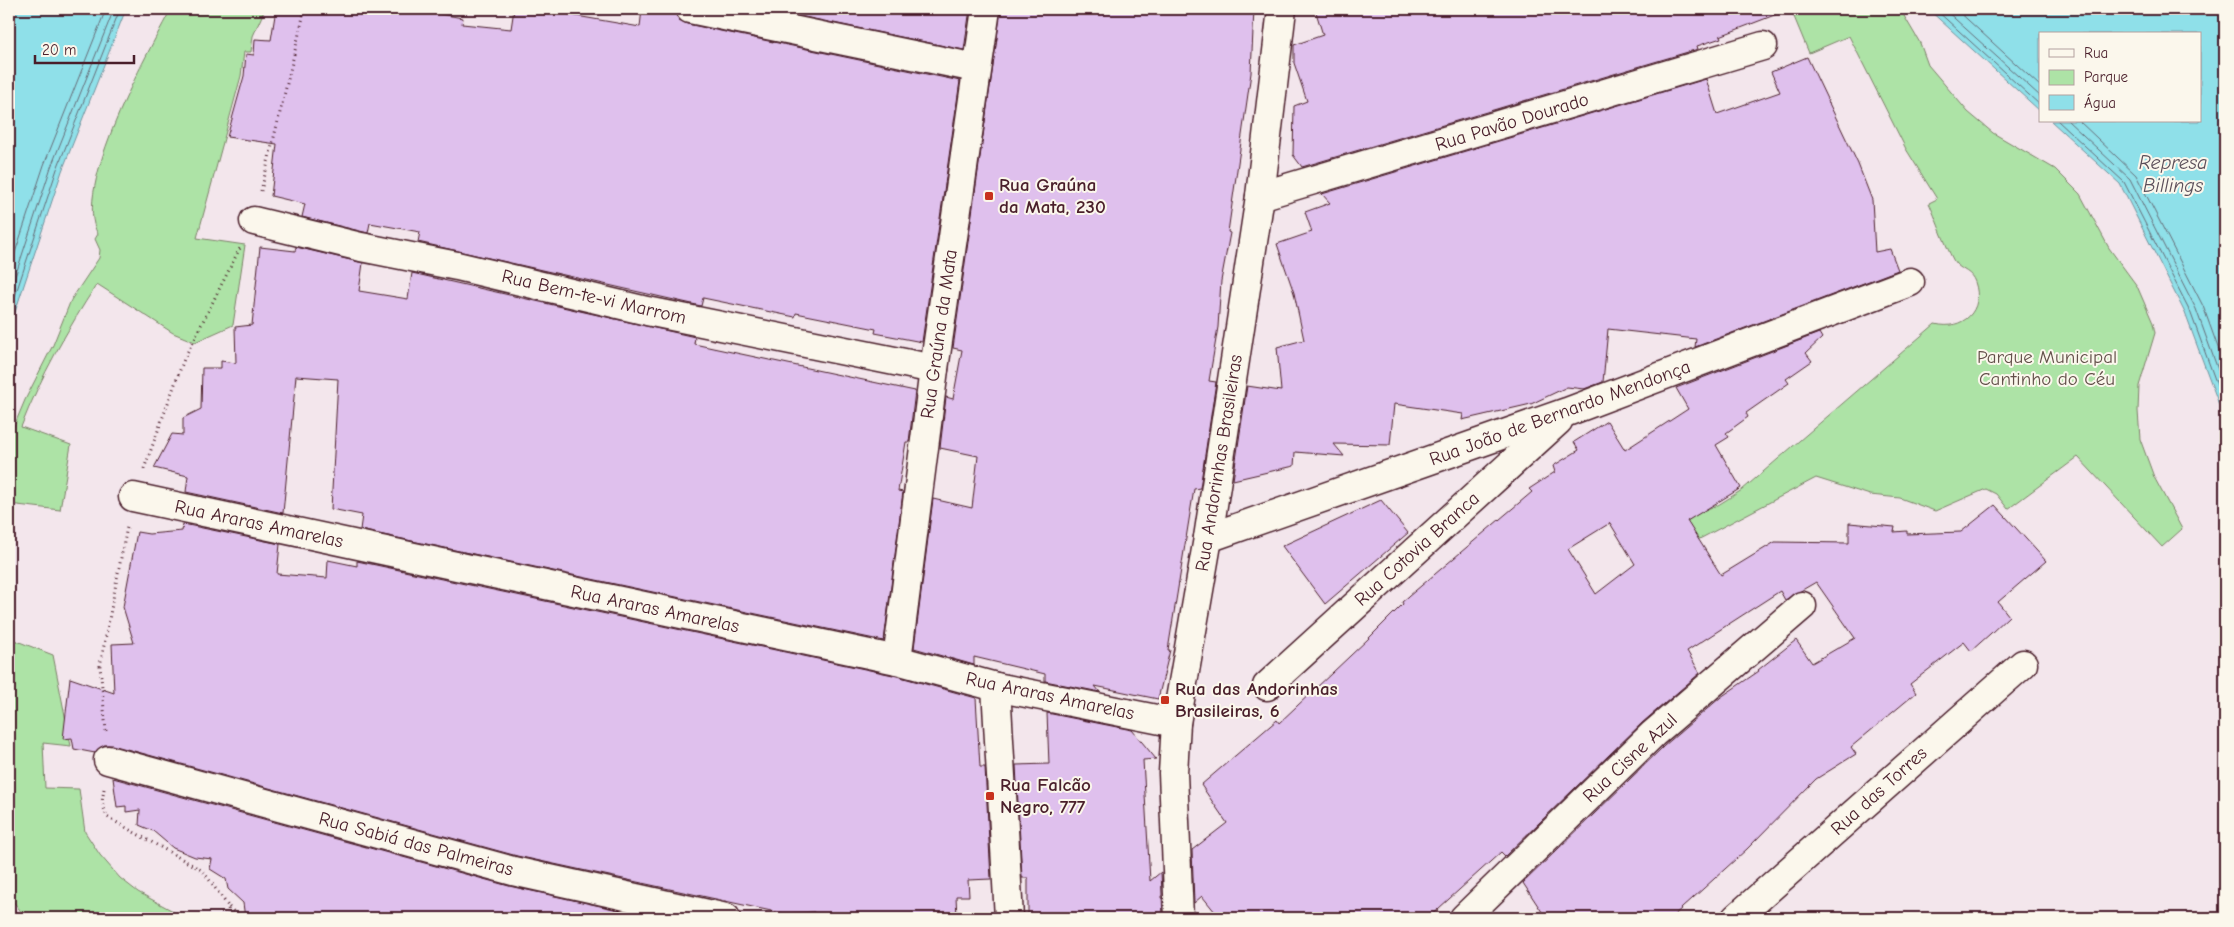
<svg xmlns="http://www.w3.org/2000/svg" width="2234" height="927" font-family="'Comic Neue',sans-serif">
	<rect width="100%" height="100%" fill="#f3e6ec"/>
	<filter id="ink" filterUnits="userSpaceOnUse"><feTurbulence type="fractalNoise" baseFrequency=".02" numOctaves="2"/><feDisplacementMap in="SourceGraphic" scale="10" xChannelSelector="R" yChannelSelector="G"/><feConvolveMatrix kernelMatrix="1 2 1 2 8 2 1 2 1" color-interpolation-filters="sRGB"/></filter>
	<g filter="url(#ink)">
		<!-- green -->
		<g fill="#ade3a6" stroke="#7c8168">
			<path d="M171,9H265L253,36L251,52H244L241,76L197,238L245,245L233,325L195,342L173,333L97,284C67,330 41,376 21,427L71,445L60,510L9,504V438L25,400L53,345L71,300L99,258L100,250L95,239L98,234C71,190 148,52 171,9Z"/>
			<path d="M1784,9H1900L1920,43L1928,65L1968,112L1993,133L2055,169L2080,194L2109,248L2137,286L2153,323L2155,333L2139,386L2138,411L2140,439L2154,477L2182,529L2162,547L2078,457L2008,509L1996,494L1986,489L1935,511L1900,498L1870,495L1816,478L1688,545L1673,521L1718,505L1742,490L1935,324C1963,331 1985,310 1975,282C1971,271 1963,271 1956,264C1950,258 1934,213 1929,203L1937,199L1906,149L1849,36L1809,53L1792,12L1786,14Z"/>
			<path d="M9,638L53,655L71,746L43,743L45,788L79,789L85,832L100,855L120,878L138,892L173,911V917L191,915L199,918H26L9,896Z"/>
		</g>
		<!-- water -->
		<g fill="#8fe0e9" stroke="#73939d">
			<path d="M9,9H126L62,171L9,330Z"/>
			<path d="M1928,9H2225V618L2221,410L2185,313L2120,184L2051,121H2200V34H2040V111Z"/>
		</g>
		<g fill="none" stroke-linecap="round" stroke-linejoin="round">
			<!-- shore -->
			<g stroke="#666c77" stroke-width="1">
				<path d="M1935,9L2040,105"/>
				<path d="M1944,9L2040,96"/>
				<path d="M1956,9L2040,86"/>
				<path d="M2058,121L2124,182L2190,311L2225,407"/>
				<path d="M2068,121L2130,179L2196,309L2225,389"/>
				<path d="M2079,121L2136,175L2203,306L2225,367"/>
				<path d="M9,271L44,165L106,9"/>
				<path d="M9,295L51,167L114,9"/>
				<path d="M9,314L57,169L120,9"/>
			</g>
		</g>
		<!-- building -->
		<g fill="#dfc0ed" stroke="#4a1f2b" fill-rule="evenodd">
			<path d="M276,9H440V14L463,18L462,24L511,29L514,9H536L640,27L642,9H675L679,20L687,24L960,81L922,342L875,333L876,329L796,313L795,317L703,298L701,306L418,242L420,232L370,223L368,233L302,217L305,204L271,196L277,144L227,137L244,76L246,54L254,55L255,39L271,40Z"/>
			<path d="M766,9H892L913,12L914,9H970L964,50Z"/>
			<path d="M1001,9H1254L1251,73L1228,232L1230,233L1221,281L1218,327L1209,381L1216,382L1200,488L1194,489L1168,650H1170L1158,699L1095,686L1100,692L1045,681V674L1041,673L974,657V665L914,648L933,499L972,508L978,456L940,448L946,397L953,399L962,350L953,348Z"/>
			<path d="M1315,9H1785V11L1720,36L1721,38L1697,46L1698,49L1302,167L1293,155L1294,106L1307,101L1294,63V45L1323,35Z"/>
			<path d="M1807,57L1858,164L1872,200L1875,252L1890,249L1898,270L1695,347L1696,339L1608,329L1603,382L1584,389L1567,387L1531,404L1462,420L1463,414L1394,404L1390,445L1334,444L1344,456L1295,452L1294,466L1233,480L1247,386L1281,391L1277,347L1304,340L1294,293L1277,244L1312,232L1305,212L1330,203L1322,194L1706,79L1717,114L1780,92L1771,72Z"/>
			<path d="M260,247L295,251L296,247L363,263L359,291L408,299L412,273L695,337L694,344L915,391L909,442H906L898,491L903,492L884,641L360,530L362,515L331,509L338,379L296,376L283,513L186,492L188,476L154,468L172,434L183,435V418L201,409L202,368H221V361L236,363L235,327L252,325Z"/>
			<path d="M1819,333L1822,338L1806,353L1812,361L1786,379L1789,383L1746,413L1748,417L1726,433L1729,437L1716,445L1741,488L1687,521L1721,575L1775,542L1849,543V523L1895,527L1894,532L1907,531V534L1961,532L1995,505L2046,561L1998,602L2009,616L1990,634L1971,651L1964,642L1910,684L1916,693L1851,747L1856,754L1816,779L1747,849L1671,918H1546L1523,883L1664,746L1721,697L1759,671L1758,670L1796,640L1812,663L1855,638L1816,582L1785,600L1780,591L1687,651L1700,673L1642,723L1505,856L1501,852L1428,918H1220L1202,896L1194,903L1192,850L1227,823L1201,785L1277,720L1279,723L1368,639L1403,604L1402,602L1532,492L1529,489L1555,472L1553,466L1579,450L1574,442L1607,421L1625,450L1688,409L1676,388ZM1610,523L1635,564L1596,594L1568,549Z"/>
			<path d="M1381,500L1408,533L1325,604L1282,546Z"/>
			<path d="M183,524L280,544L277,574L327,578L328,560L357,566V561L893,675L976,698L980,767H985L991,879L968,880L969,896H956L957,918H814V912L785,914L517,856L112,745H104L95,753L74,749L72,738L63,739L70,678L114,693L112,644L134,643L123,607L137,532L149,534L182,531Z"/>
			<path d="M1047,713L1132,730L1156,759L1143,760L1150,881L1161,872L1163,918H1028V878H1022L1016,765L1049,764Z"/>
			<path d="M113,778L509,886L655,918H245L243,903L228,889L226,879L210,869L212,859L195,857L173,848L153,831L139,825L140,810L126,812V806L117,807Z"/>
		</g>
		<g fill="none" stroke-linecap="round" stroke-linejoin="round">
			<!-- street casing -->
			<g stroke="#4a1f2b" stroke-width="31">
				<g id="street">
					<path d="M690,9L976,68"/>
					<path d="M1260,196L1763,46"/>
					<path d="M254,221L361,247L457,266L647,311L934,369"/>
					<path d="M133,497L897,660L996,687L1176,723"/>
					<path d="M1208,538L1567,412L1910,282"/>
					<path d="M897,660L934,369L986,9"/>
					<path d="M1267,686L1558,421"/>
					<path d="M996,687L1009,918"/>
					<path d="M108,760L513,871L726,918"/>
					<path d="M1464,918L1653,734L1802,606"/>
					<path d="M1736,918L2023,664"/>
				</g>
			</g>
			<!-- secondary casing -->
			<g stroke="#4a1f2b" stroke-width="31">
				<path id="secondary" d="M1179,918L1173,773L1176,723L1208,538L1260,196L1282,9"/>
			</g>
			<!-- path -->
			<g stroke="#4a1f2b" stroke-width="3" stroke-dasharray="1 4" stroke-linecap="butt">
				<path d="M261,191L305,9"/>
				<path d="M144,469L184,359L240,248"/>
				<path d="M106,731L100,666L127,527"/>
				<path d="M104,789L102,802L107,817L203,871L228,906L229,918"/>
				<path d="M229,907L240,918"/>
			</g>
			<!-- street -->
			<use href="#street" stroke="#fbf7ec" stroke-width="28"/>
			<!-- secondary -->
			<use href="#secondary" stroke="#fbf7ec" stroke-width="28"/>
		</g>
	</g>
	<!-- markers -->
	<g fill="#c8321e" stroke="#fbf7ec" stroke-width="2">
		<rect x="984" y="191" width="10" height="10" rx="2.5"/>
		<rect x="1160" y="695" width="10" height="10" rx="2.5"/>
		<rect x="985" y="791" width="10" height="10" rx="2.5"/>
	</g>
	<g text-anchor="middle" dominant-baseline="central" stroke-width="4" stroke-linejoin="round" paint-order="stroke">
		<!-- street labels -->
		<g font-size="19" fill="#4a1f2b" stroke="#fbf7ec">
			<text transform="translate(1512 122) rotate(-17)">Rua Pavão Dourado</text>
			<text transform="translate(594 297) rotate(13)">Rua Bem-te-vi Marrom</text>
			<text transform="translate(939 334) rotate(-82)">Rua Graúna da Mata</text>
			<text transform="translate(1560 413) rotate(-20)">Rua João de Bernardo Mendonça</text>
			<text transform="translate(1219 463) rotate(-81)">Rua Andorinhas Brasileiras</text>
			<text transform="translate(259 524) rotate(12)">Rua Araras Amarelas</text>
			<text transform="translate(1417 549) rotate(-42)">Rua Cotovia Branca</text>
			<text transform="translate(655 609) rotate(12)">Rua Araras Amarelas</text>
			<text transform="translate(1050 696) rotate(12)">Rua Araras Amarelas</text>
			<text transform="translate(1630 758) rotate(-43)">Rua Cisne Azul</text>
			<text transform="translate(1879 791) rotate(-42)">Rua das Torres</text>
			<text transform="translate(416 844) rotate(15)">Rua Sabiá das Palmeiras</text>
		</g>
		<!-- poi labels -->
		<g font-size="19" font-weight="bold" fill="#4a1f2b" stroke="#fbf7ec" text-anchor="start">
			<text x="999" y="185">Rua Graúna<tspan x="999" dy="22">da Mata, 230</tspan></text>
			<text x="1175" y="689">Rua das Andorinhas<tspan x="1175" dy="22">Brasileiras, 6</tspan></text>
			<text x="1000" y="785">Rua Falcão<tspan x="1000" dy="22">Negro, 777</tspan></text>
		</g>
		<!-- park labels -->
		<g font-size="19" fill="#63504a" stroke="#fbf7ec">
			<text x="2047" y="357">Parque Municipal<tspan x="2047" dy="22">Cantinho do Céu</tspan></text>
		</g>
		<!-- water labels -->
		<g font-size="20" font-style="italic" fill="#5b4f5a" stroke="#fbf7ec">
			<text x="2173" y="162">Represa<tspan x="2173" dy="23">Billings</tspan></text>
		</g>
	</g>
	<!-- margin -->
	<rect width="2234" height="927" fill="none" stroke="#fbf7ec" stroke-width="30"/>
	<rect x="15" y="15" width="2204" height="897" fill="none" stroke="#4a1f2b" stroke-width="2" filter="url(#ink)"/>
	<!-- legend -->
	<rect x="2039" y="32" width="162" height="90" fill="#fbf7ec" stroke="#b4a19f"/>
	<rect x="2049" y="49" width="25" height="8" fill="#fbf7ec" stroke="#b4a19f"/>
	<text x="2084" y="58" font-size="15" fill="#4a1f2b">Rua</text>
	<rect x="2049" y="70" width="25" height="15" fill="#ade3a6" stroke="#b4a19f"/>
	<text x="2084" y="82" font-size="15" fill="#4a1f2b">Parque</text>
	<rect x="2049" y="95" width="25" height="15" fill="#8fe0e9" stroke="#b4a19f"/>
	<text x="2084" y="108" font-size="15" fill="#4a1f2b">Água</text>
	<!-- scale -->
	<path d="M35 55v8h99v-8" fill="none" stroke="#4a1f2b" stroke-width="2.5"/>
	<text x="42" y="55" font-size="15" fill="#4a1f2b" stroke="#fbf7ec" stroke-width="4" paint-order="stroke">20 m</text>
</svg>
